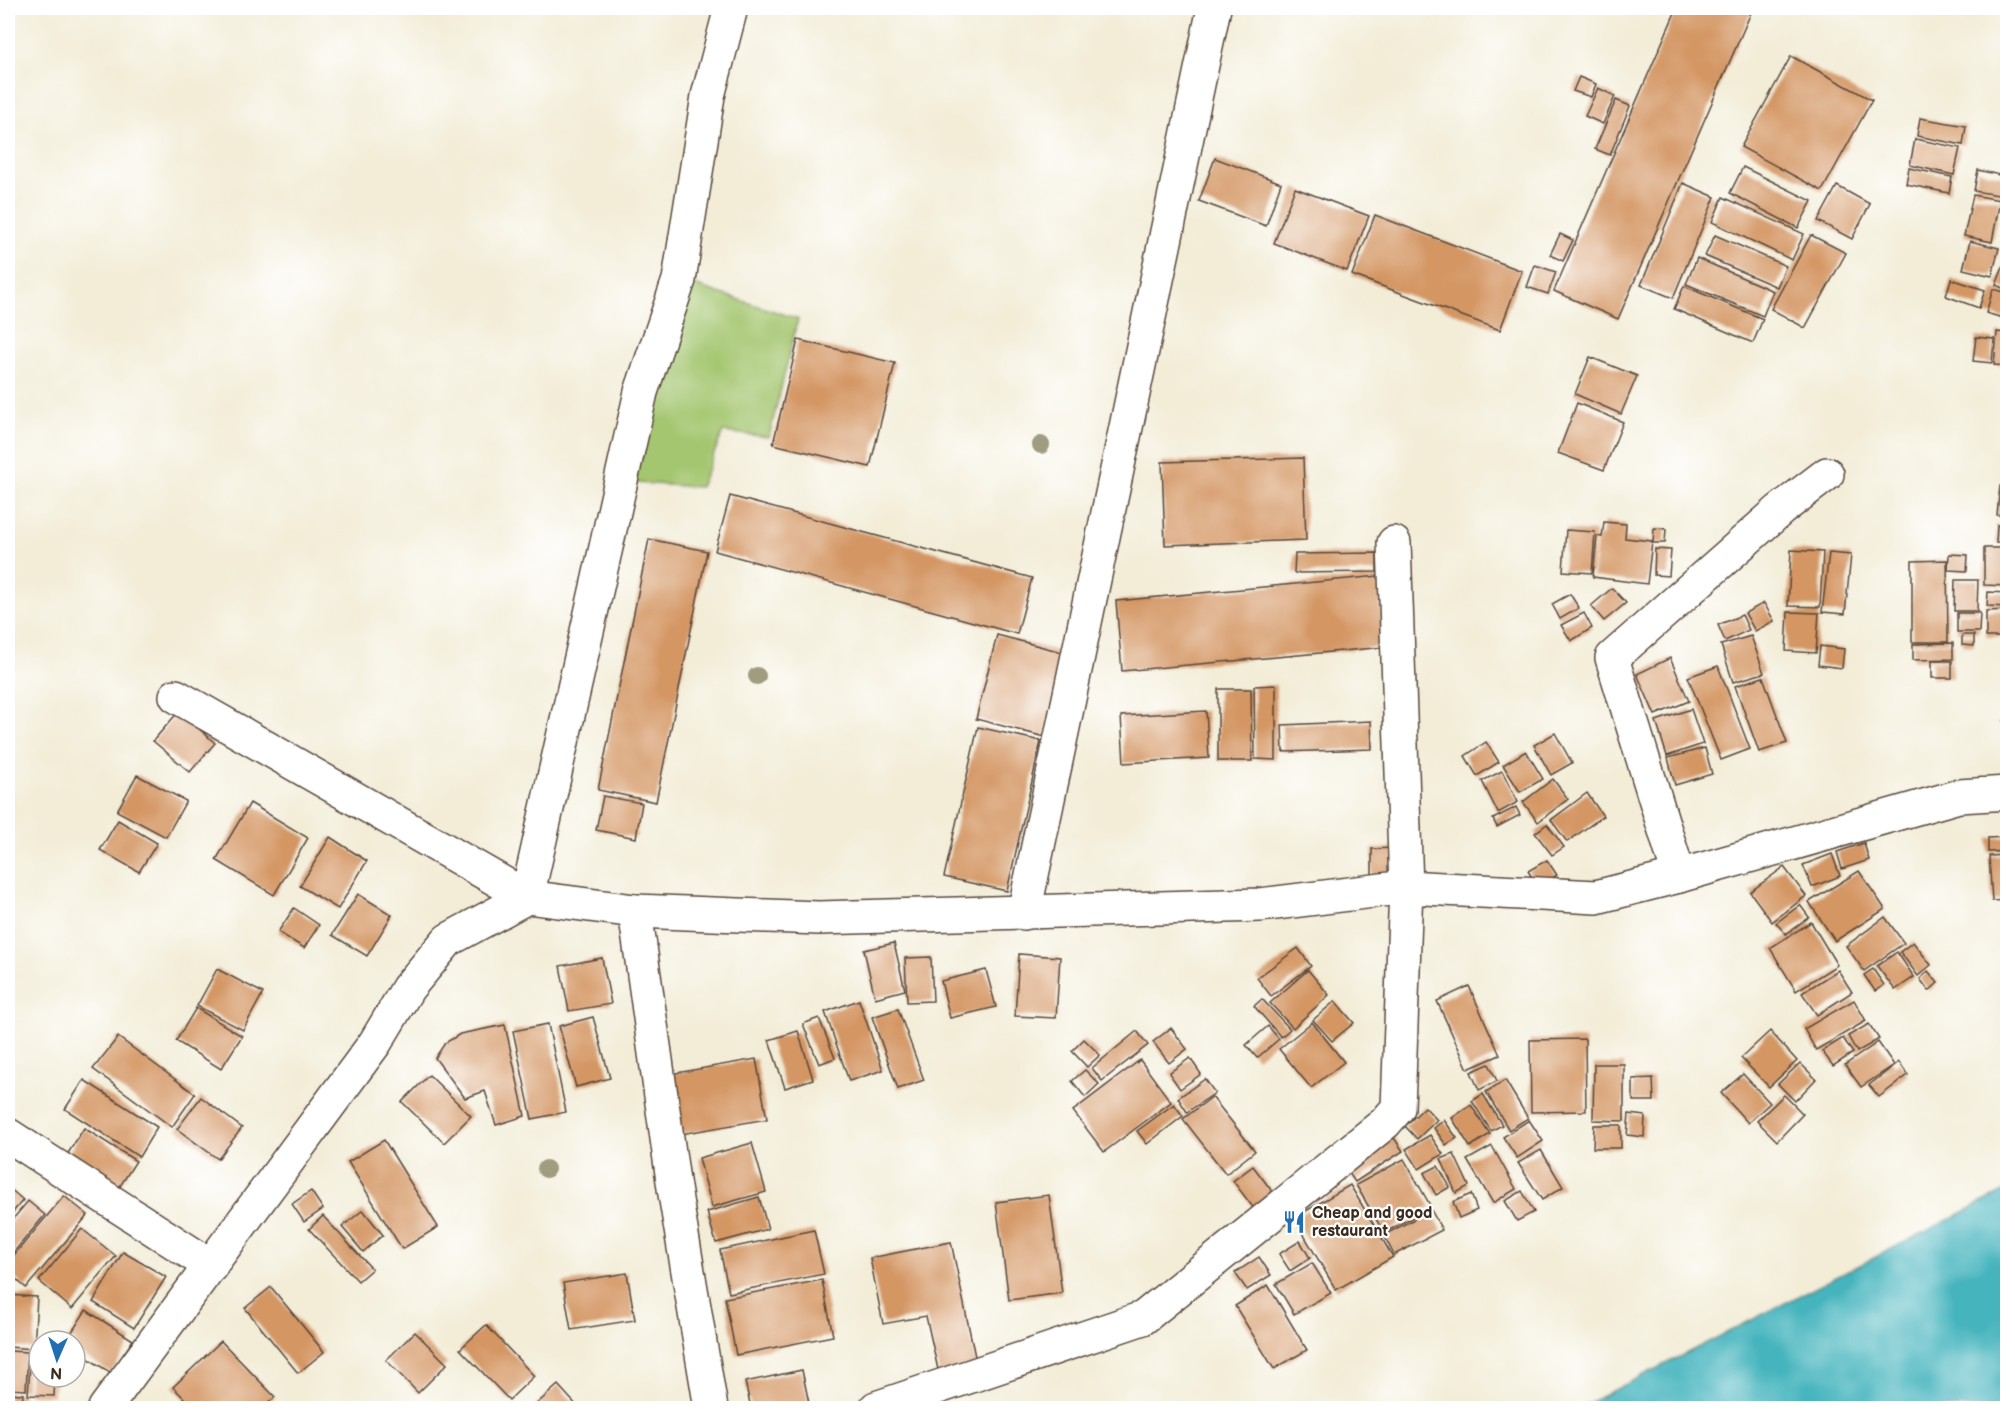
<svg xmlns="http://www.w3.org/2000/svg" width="2015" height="1416" font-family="'Balsamiq Sans',sans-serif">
	<rect width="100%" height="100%" fill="#fff"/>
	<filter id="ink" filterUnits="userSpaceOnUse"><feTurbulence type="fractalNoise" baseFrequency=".0167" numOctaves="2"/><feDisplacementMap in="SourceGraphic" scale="12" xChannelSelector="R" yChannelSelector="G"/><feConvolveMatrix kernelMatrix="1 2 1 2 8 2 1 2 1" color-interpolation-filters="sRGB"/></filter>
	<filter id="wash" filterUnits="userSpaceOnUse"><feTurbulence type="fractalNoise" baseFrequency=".008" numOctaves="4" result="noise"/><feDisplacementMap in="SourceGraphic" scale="24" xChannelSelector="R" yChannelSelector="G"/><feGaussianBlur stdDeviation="1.35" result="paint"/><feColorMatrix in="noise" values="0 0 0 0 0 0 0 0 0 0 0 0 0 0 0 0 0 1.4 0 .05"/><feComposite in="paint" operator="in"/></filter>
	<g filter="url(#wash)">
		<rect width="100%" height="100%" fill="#f3edd8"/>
		<!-- green -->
		<path fill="#a4c66f" stroke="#707846" stroke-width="1.5" d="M679,280L798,319L769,437L723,432L700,487L621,482Z"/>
		<!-- water -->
		<path fill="#44b4bd" stroke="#406f6e" stroke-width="1.5" d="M2007,1190V1408H1579Z"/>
		<g id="blocks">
			<!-- building -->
			<g fill="#d49664">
				<path d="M1677,8H1753L1618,319L1554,291Z"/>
				<path d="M1791,56L1872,100L1822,191L1741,147Z"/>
				<path d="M1579,77L1596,84L1591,97L1573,91Z"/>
				<path d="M1598,88L1615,96L1603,124L1585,116Z"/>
				<path d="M1616,100L1630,106L1610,155L1595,149Z"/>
				<path d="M1920,118L1966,126L1963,145L1917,136Z"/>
				<path d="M1915,139L1960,148L1954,175L1910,165Z"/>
				<path d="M1215,158L1281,183L1266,226L1199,201Z"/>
				<path d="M1743,167L1812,201L1798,228L1730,193Z"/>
				<path d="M1909,168L1952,177L1949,193L1906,184Z"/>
				<path d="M1978,170L2008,177L2004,196L1974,191Z"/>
				<path d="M1683,183L1715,197L1673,298L1641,285Z"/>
				<path d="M1837,186L1870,204L1852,239L1818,221Z"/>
				<path d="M1295,188L1369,216L1347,271L1274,243Z"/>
				<path d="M1973,195L2000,200L1992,242L1964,236Z"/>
				<path d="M1723,197L1804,234L1792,260L1712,222Z"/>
				<path d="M1375,215L1522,271L1500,330L1352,275Z"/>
				<path d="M1560,234L1573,240L1563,261L1550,255Z"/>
				<path d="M1715,235L1786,266L1777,287L1705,256Z"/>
				<path d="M1811,235L1846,253L1805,328L1771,309Z"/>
				<path d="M1970,241L1999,248L1992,276L1963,269Z"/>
				<path d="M2007,257H2008V290L1996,285Z"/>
				<path d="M1697,258L1773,291L1763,316L1686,284Z"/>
				<path d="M1535,265L1556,272L1548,294L1527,287Z"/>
				<path d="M1951,279L1985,290L1979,308L1946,296Z"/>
				<path d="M1684,286L1763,319L1753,343L1674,309Z"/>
				<path d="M1993,289L2008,293L2006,319L1986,313Z"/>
				<path d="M1997,332L2008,333V366L1994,365Z"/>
				<path d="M1976,337L1994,339L1992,363L1973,361Z"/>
				<path d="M798,340L895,363L870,467L773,444Z"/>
				<path d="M1590,357L1637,376L1621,414L1575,394Z"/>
				<path d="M1577,403L1623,422L1604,470L1558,453Z"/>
				<path d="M1303,458L1306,540L1165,545L1162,462Z"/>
				<path d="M2000,486L2008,487V517L1997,515Z"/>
				<path d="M730,496L1032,578L1017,634L715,551Z"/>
				<path d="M1604,522L1626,524L1625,538L1652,541L1647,584L1593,577L1597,536L1602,537Z"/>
				<path d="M1997,525H2008V544L1996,543Z"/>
				<path d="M1654,528L1666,529L1665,543H1653Z"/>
				<path d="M1566,530L1595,532L1592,573L1563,571Z"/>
				<path d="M649,539L707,551L656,802L598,790Z"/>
				<path d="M1984,548H2008V586L1984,585Z"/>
				<path d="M1655,549L1671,550L1669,576L1654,575Z"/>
				<path d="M1791,550L1823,552L1820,607L1788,606Z"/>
				<path d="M1377,553V572L1294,573L1295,554Z"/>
				<path d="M1829,553L1851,555L1845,614L1822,612Z"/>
				<path d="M1949,554L1968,555L1967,571L1948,570Z"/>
				<path d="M1947,560L1948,642H1912V561Z"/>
				<path d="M1379,576L1385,647L1122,671L1116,601Z"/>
				<path d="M1955,580H1978L1977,611H1954Z"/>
				<path d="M1612,588L1626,603L1604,621L1591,606Z"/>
				<path d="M1988,592L2008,593V607L1987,606Z"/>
				<path d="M1570,594L1579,608L1560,619L1552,604Z"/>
				<path d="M1764,603L1774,621L1755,631L1745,613Z"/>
				<path d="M2008,610V637H1986V611Z"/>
				<path d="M1788,612L1819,613L1816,653L1786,651Z"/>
				<path d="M1584,613L1592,628L1571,641L1561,625Z"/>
				<path d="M1957,613H1980L1979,632H1957Z"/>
				<path d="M1742,615L1749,630L1725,641L1718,625Z"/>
				<path d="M997,635L1066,653L1045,737L976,719Z"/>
				<path d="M1962,635H1974V646L1962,645Z"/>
				<path d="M1751,636L1764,673L1733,682L1721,645Z"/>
				<path d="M1953,643V659L1913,660V644Z"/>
				<path d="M1820,646L1844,649L1842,668L1818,665Z"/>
				<path d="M1670,658L1689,701L1655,715L1637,674Z"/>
				<rect x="1932" y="661" width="20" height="17"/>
				<path d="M1718,666L1750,749L1721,760L1688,677Z"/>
				<path d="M1763,677L1787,743L1759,752L1735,686Z"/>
				<path d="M1276,685V760L1255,759L1254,686Z"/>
				<path d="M1218,689H1251L1252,761H1218Z"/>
				<path d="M1691,709L1703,744L1667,756L1656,721Z"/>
				<path d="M179,711L215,743L190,772L153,741Z"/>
				<path d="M1206,711L1209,758L1124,763L1121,716Z"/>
				<rect x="2004" y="720" width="4" height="49"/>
				<path d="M1371,721L1372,749L1283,752L1282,725Z"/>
				<path d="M978,727L1041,741L1007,891L944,877Z"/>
				<path d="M1555,733L1572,763L1551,775L1534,745Z"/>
				<path d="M1486,742L1499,762L1477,776L1465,756Z"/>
				<path d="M1705,748L1712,774L1675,785L1668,758Z"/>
				<path d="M1526,751L1543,779L1520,792L1503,765Z"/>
				<path d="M1502,771L1518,802L1498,813L1482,781Z"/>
				<path d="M137,775L186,801L166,837L117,811Z"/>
				<path d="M1553,779L1568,799L1538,822L1523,802Z"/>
				<path d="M1587,793L1603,816L1567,842L1551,820Z"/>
				<path d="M603,796L642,803L636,838L596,830Z"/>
				<path d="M250,803L308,838L274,895L216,860Z"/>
				<path d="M1516,807L1520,815L1497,827L1493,819Z"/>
				<path d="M118,820L157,843L139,872L100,850Z"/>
				<path d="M1547,824L1564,847L1552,855L1535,833Z"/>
				<path d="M330,837L367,861L338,909L300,886Z"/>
				<path d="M2008,837V851L1988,852V838Z"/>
				<path d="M1864,843L1869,860L1842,869L1837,852Z"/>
				<path d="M1393,848L1394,880H1372V849Z"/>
				<path d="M1832,854L1840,876L1812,887L1803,865Z"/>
				<path d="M2008,855V900L1992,901L1989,856Z"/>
				<path d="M1547,860L1557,875L1538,887L1528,871Z"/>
				<path d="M1784,867L1806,896L1772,922L1750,892Z"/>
				<path d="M1859,871L1885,909L1835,941L1809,902Z"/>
				<path d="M358,894L392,915L367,956L332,935Z"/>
				<path d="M1800,905L1809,917L1786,934L1776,923Z"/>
				<path d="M294,908L319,925L304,948L278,932Z"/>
				<path d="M1885,917L1904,943L1864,971L1846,946Z"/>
				<path d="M1811,922L1837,965L1796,991L1770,948Z"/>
				<path d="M1913,942L1931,965L1918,976L1900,952Z"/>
				<path d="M894,943L905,990L875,998L864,950Z"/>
				<path d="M1298,948L1311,966L1271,996L1257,978Z"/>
				<path d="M1897,952L1914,977L1895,990L1877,966Z"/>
				<path d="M1019,954L1060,957L1056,1018L1015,1016Z"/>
				<path d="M931,957L933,1001L907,1002L905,958Z"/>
				<path d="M602,958L611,1004L569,1011L560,966Z"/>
				<path d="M217,969L263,993L243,1030L197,1006Z"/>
				<path d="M1873,969L1884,985L1875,991L1864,975Z"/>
				<path d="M986,970L996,1007L950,1018L941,981Z"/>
				<path d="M1308,970L1329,995L1293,1028L1270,1003Z"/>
				<path d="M1838,970L1852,992L1817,1015L1802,993Z"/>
				<path d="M1928,971L1938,983L1929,991L1920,979Z"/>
				<path d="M1469,986L1500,1055L1468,1069L1437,1001Z"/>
				<path d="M1262,999L1290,1029L1281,1037L1254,1006Z"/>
				<path d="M859,1000L883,1070L849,1081L825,1012Z"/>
				<path d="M1854,1000L1866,1021L1816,1050L1804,1029Z"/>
				<path d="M1335,1001L1354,1023L1332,1041L1313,1020Z"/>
				<path d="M196,1008L242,1036L221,1069L176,1041Z"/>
				<path d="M898,1009L924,1080L898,1089L872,1017Z"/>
				<path d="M593,1017L610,1078L576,1087L559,1026Z"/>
				<path d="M819,1018L835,1058L819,1064L803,1024Z"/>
				<path d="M1312,1022L1344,1062L1311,1088L1279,1049Z"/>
				<path d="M548,1024L566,1112L532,1119L513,1031Z"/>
				<path d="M1869,1024L1879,1039L1857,1052L1848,1036Z"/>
				<path d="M505,1025L525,1116L496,1125L485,1091L465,1098L435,1058L445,1043L460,1034Z"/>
				<path d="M1268,1026L1279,1039L1257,1058L1246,1045Z"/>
				<path d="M1171,1028L1187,1049L1169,1063L1153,1042Z"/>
				<path d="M798,1031L813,1079L785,1088L769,1040Z"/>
				<path d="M1137,1031L1148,1045L1102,1081L1092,1068Z"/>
				<path d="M1770,1031L1797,1061L1769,1087L1741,1058Z"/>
				<path d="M118,1037L195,1094L172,1127L93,1069Z"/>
				<path d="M1843,1038L1853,1053L1833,1066L1822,1051Z"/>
				<path d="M1084,1039L1100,1055L1087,1067L1072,1051Z"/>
				<path d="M1585,1039L1586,1111L1531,1112L1530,1040Z"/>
				<path d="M1878,1042L1894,1065L1861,1087L1845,1065Z"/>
				<path d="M1190,1058L1201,1074L1180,1089L1169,1073Z"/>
				<path d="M756,1059L767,1119L681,1134L670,1074Z"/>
				<path d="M1140,1060L1171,1102L1104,1152L1073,1111Z"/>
				<path d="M1899,1062L1908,1075L1879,1097L1869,1085Z"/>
				<path d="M1800,1063L1816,1079L1795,1101L1778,1084Z"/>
				<path d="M1489,1064L1497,1081L1479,1090L1471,1072Z"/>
				<path d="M1594,1064H1624V1121L1593,1120Z"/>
				<path d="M1085,1070L1099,1084L1085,1097L1072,1081Z"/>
				<path d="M1743,1074L1770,1103L1748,1123L1721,1093Z"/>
				<path d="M429,1075L471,1116L444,1143L402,1102Z"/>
				<path d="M1653,1078L1654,1101H1633V1079Z"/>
				<path d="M1205,1079L1215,1093L1187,1112L1178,1098Z"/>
				<path d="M84,1080L157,1127L139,1157L65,1109Z"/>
				<path d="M1505,1080L1528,1118L1509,1130L1486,1092Z"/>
				<path d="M1483,1094L1502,1125L1491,1131L1472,1101Z"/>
				<path d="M1784,1095L1803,1114L1777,1141L1757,1121Z"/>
				<path d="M201,1097L242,1128L218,1159L177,1129Z"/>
				<path d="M1212,1097L1255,1151L1226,1174L1183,1119Z"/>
				<path d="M1174,1104L1183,1116L1147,1144L1137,1131Z"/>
				<path d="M1471,1105L1490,1134L1470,1147L1452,1118Z"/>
				<path d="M1425,1107L1437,1120L1417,1139L1405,1126Z"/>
				<path d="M1629,1114L1645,1116L1644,1137L1627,1135Z"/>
				<path d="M1444,1120L1457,1138L1446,1145L1434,1128Z"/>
				<path d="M1529,1120L1543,1141L1517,1158L1503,1137Z"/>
				<path d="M1594,1125H1621V1148H1593Z"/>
				<path d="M84,1128L136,1161L117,1191L65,1158Z"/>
				<path d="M1390,1132L1403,1151L1355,1182L1342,1163Z"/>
				<path d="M1430,1135L1443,1154L1419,1169L1406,1149Z"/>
				<path d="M384,1140L438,1227L402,1249L348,1162Z"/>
				<path d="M752,1143L766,1192L712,1207L699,1158Z"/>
				<path d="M1492,1146L1516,1189L1493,1203L1467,1160Z"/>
				<path d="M1541,1150L1563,1187L1542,1200L1518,1163Z"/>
				<path d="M1454,1154L1469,1186L1456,1193L1441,1159Z"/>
				<path d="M1404,1159L1431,1207L1384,1233L1356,1185Z"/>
				<path d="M1253,1166L1278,1199L1258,1214L1233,1181Z"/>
				<path d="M1438,1166L1450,1187L1436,1195L1424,1173Z"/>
				<path d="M1350,1185L1393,1257L1336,1290L1294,1218Z"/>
				<path d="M8,1187L23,1200L8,1218Z"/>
				<path d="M311,1191L323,1209L304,1222L292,1204Z"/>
				<path d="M1522,1191L1534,1212L1517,1221L1505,1201Z"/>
				<path d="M1471,1194L1477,1210L1459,1218L1453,1202Z"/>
				<path d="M1049,1195L1062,1293L1009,1300L996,1202Z"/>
				<path d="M64,1196L88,1215L26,1288L8,1272V1262Z"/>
				<path d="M759,1197L768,1229L716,1243L707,1212Z"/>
				<path d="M28,1201L45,1215L8,1259V1225Z"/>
				<path d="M363,1210L383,1235L363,1252L342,1227Z"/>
				<path d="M1431,1210L1442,1230L1394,1255L1384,1235Z"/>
				<path d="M323,1216L372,1269L358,1281L309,1229Z"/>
				<path d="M82,1229L116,1256L72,1309L39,1281Z"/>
				<path d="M814,1230L824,1274L729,1293L720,1250Z"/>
				<path d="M1300,1241L1310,1258L1290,1271L1279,1254Z"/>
				<path d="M951,1242L977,1366L939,1374L926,1316L883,1324L870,1258Z"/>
				<path d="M123,1252L166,1277L134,1328L93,1302Z"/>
				<path d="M1259,1257L1271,1275L1247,1290L1235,1273Z"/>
				<path d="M1312,1263L1331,1293L1294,1314L1276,1284Z"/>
				<path d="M627,1273L635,1320L571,1330L563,1283Z"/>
				<path d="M822,1280L833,1336L736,1355L725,1298Z"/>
				<path d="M1268,1285L1307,1350L1274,1369L1235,1306Z"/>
				<path d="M271,1287L324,1352L298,1373L245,1308Z"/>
				<path d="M8,1295L37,1297L34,1349L8,1347Z"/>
				<path d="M86,1310L133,1340L111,1373L75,1350V1341H66Z"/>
				<path d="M486,1325L534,1376L509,1400L460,1349Z"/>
				<path d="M415,1332L447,1364L418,1393L386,1360Z"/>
				<path d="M221,1341L275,1397L263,1408H194L173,1387Z"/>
				<path d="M31,1350L39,1351V1377H55L54,1396L28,1395Z"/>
				<path d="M8,1351L28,1352L26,1390L8,1389Z"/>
				<path d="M802,1370L810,1408H751L745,1382Z"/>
				<path d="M558,1385L578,1407L532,1408Z"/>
				<path d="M8,1393L23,1394L22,1408H8Z"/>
			</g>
		</g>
	</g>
	<g filter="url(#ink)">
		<use href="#blocks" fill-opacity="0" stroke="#57473a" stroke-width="1.5"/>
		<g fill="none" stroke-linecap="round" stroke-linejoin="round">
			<!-- minor casing -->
			<g stroke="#57473a" stroke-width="36">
				<g id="minor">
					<path d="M176,696L527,897L641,392L679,280L708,96L731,8"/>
					<path d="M1679,876L1612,658L1780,510L1827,474"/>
					<path d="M635,911L674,1188L711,1408"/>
					<path d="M1024,913L1214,8"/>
					<path d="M8,1135L211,1266"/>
					<path d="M105,1408L375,1043L408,988L448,940L527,897L635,911L819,918L1260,905L1406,887L1596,897L1679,876L1959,796L2008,793"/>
					<path d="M876,1408L1143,1318L1385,1123L1398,1108L1406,887L1394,543"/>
				</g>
			</g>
			<!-- minor -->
			<use href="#minor" stroke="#fff" stroke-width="33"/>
		</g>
		<!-- trees -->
		<g fill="#9f9c7f">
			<circle cx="1041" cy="445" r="9"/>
			<circle cx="757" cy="676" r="9"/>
			<circle cx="546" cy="1169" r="9"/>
		</g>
	</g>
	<!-- icons -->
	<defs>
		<g id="restaurant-bare" transform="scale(1.8)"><path d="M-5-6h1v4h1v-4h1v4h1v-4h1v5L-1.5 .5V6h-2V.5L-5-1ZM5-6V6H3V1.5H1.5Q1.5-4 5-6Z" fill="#1f6fb2" stroke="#fff" stroke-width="2.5" paint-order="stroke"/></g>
	</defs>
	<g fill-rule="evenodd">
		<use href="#restaurant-bare" x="1294" y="1222"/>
	</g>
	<g text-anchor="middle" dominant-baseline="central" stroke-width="4.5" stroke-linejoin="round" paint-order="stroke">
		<!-- poi labels -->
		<g font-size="16" font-weight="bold" fill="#3b2a1e" stroke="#fff" text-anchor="start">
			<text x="1312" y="1213">Cheap and good<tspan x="1312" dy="18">restaurant</tspan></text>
		</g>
	</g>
	<!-- margin -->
	<rect width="2015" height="1416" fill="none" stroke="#fff" stroke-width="30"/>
	<!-- north arrow -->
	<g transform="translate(57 1359) rotate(183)"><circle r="28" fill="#ffffff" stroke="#b1aaa5" stroke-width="1.5"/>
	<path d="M0-4.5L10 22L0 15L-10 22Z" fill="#1f6fb2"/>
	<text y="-9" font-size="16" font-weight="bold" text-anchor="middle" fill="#3b2a1e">N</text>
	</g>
</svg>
